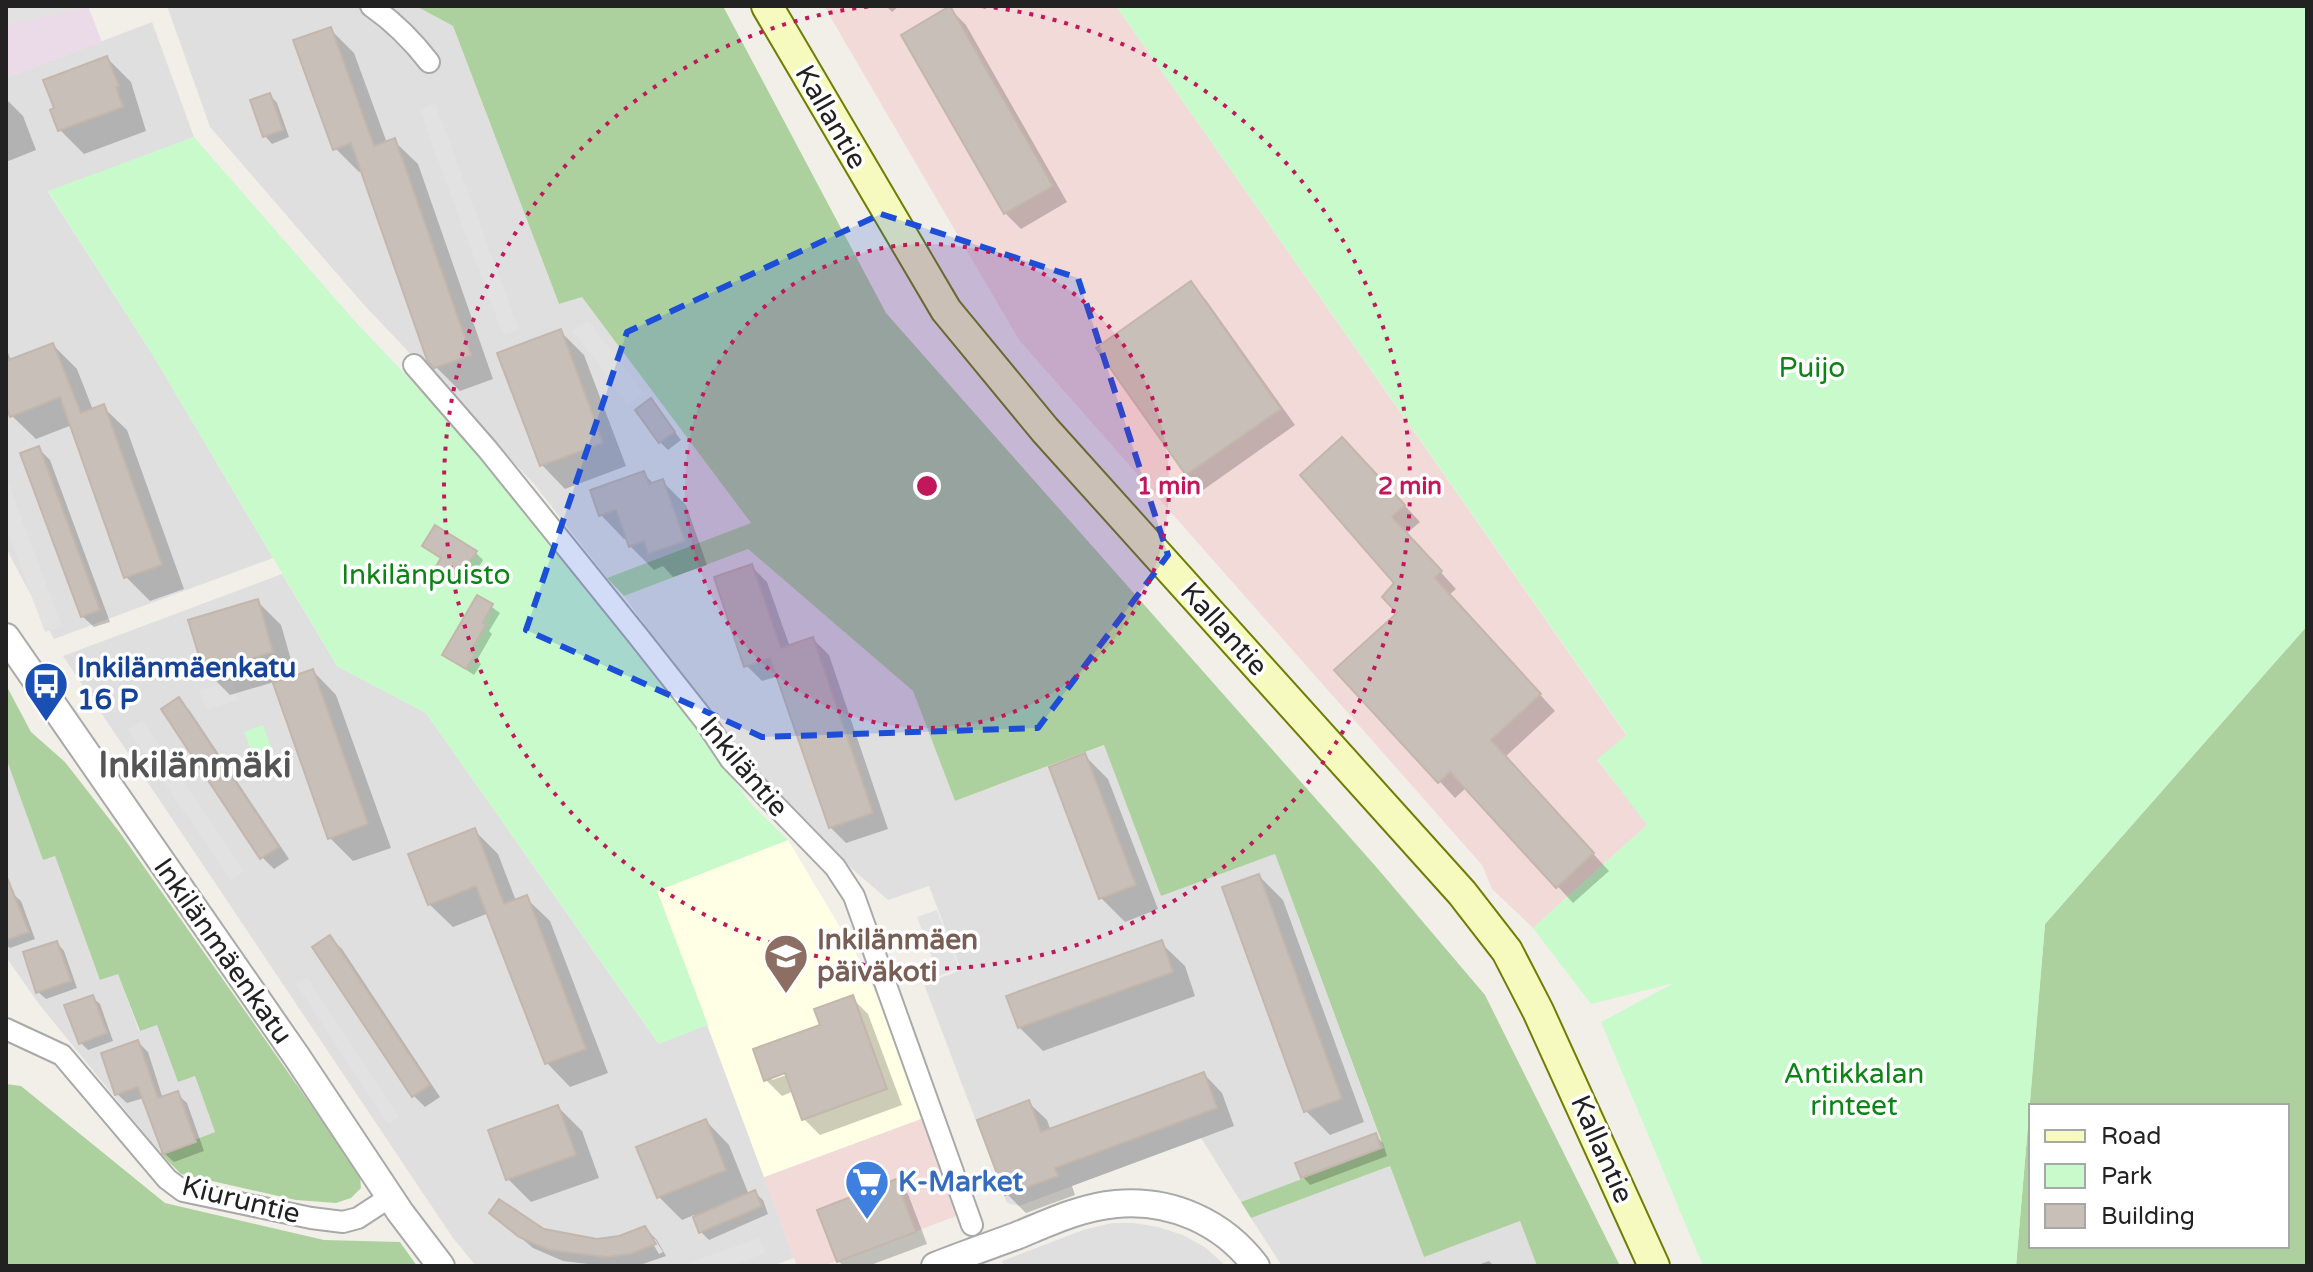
<svg xmlns="http://www.w3.org/2000/svg" width="2313" height="1272" font-family="'Varela Round',sans-serif">
	<rect width="100%" height="100%" fill="#f2efe9"/>
	<!-- residential -->
	<g fill="#e0dfdf">
		<path d="M167,6H416L453,26L559,304L582,296L751,523L607,578L534,484L365,306L210,127Z"/>
		<path d="M152,22L194,137L48,192L154,357L273,558L54,639L6,548V78Z"/>
		<path d="M748,549L913,691L955,801L1105,745L1161,895L1275,854L1384,1149L1241,1202L1201,1138L1019,1206L1007,1203L924,984L961,970L929,886L888,900L762,791L624,596Z"/>
		<path d="M282,574L337,666L426,713L658,1043L708,1025L794,1258L772,1266H476L453,1238L63,656Z"/>
		<path d="M6,758L43,859L55,856L101,980L118,973L139,1031L157,1024L179,1081L195,1076L215,1132L160,1153L39,1004L6,957Z"/>
		<path d="M1390,1166L1424,1256L1520,1221L1537,1266H1282L1251,1218Z"/>
		<path d="M1112,1223H1134L1158,1227L1183,1235L1206,1248L1226,1266H1004L1002,1261L1083,1230Z"/>
	</g>
	<!-- commercial -->
	<g fill="#f2dad9">
		<path d="M824,6H1116L1627,736L1597,760L1648,824L1533,928L1492,889L1482,865L1019,340Z"/>
		<path d="M934,1114L970,1211L823,1266H797L764,1177Z"/>
	</g>
	<!-- industrial -->
	<path fill="#ebdbe8" d="M6,6H88L102,42L6,78Z"/>
	<!-- education -->
	<path fill="#ffffe5" d="M788,840L862,964L934,1114L764,1177L657,891Z"/>
	<!-- forest -->
	<g fill="#add19e" fill-rule="evenodd">
		<path d="M416,6H723L886,313L1378,869L1485,995L1620,1266H1537L1520,1221L1424,1257L1390,1166L1251,1218L1241,1202L1384,1148L1275,854L1161,896L1104,745L955,801L913,691L748,549L624,596L607,578L751,523L582,297L559,304L453,26Z"/>
		<path d="M2307,626V1266H2016L2045,924ZM2031,1106H2287V1246H2031Z"/>
		<path d="M6,685L31,732L65,762L121,834L360,1175L361,1188L351,1198L336,1203L296,1200L181,1174L160,1153L215,1132L195,1076L178,1082L157,1025L140,1031L118,974L100,980L55,856L43,860L6,758Z"/>
		<path d="M6,1084L21,1086L165,1203L324,1240L400,1242L417,1266H6Z"/>
	</g>
	<!-- park -->
	<g fill="#c8facc">
		<path d="M1116,6H2307V626L2045,924L2016,1266H1703L1601,1022L1674,983L1591,1004L1533,928L1647,825L1597,759L1627,735Z"/>
		<path d="M194,137L352,318L530,507L657,673L751,804L788,840L657,891L708,1025L659,1044L426,713L337,666L154,357L48,191Z"/>
		<path d="M263,725L276,761L258,768L244,732Z"/>
	</g>
	<!-- parking -->
	<g fill="#e2e2e2">
		<path d="M26,6H90V7L6,24V10Z"/>
		<path d="M435,103L519,329L503,335L419,109Z"/>
		<path d="M588,320L644,394L628,405L573,331Z"/>
		<path d="M7,479L62,626L45,632L6,528Z"/>
		<path d="M233,680L238,700L206,710L200,690Z"/>
		<path d="M142,720L244,871L231,881L128,730Z"/>
		<path d="M937,910L959,968L939,976L917,917Z"/>
		<path d="M307,977L399,1117L388,1124L296,984Z"/>
		<path d="M759,1238L765,1253L730,1266H680Z"/>
	</g>
	<!-- shadow -->
	<g fill="#0003" fill-rule="evenodd">
		<path d="M886,6H899L892,12Z"/>
		<path d="M950,9L966,25L1067,202L1021,229L1005,213Z"/>
		<path d="M330,29L354,53L387,143L394,141L418,164L493,379L460,391L436,367L363,171L359,172L335,148Z"/>
		<path d="M107,58L131,82L146,131L84,154L60,130L53,111Z"/>
		<path d="M270,95L277,103L289,137L272,144L265,136Z"/>
		<path d="M6,99L23,116L36,150L6,162Z"/>
		<path d="M1190,284L1206,300L1295,425L1203,490L1187,474Z"/>
		<path d="M560,331L584,355L626,466L565,489L542,465Z"/>
		<path d="M53,345L77,369L93,410L103,407L127,430L184,589L150,601L126,577L72,425L36,439L12,416L6,401V347L11,361Z"/>
		<path d="M651,401L681,440L668,450L660,442Z"/>
		<path d="M38,448L50,460L110,622L94,627L82,616Z"/>
		<path d="M1358,455L1420,522L1406,534L1456,589L1449,595L1555,711L1505,757L1609,871L1573,903L1467,787L1455,798L1337,670L1399,613L1397,583Z"/>
		<path d="M644,474L654,484L662,481L686,505L707,565L673,577L663,566L654,570L630,546L627,538L624,539L601,515Z"/>
		<path d="M424,546L475,552L483,560L472,578L464,574L458,583L438,567L442,560Z"/>
		<path d="M751,566L767,582L790,647L813,639L829,655L888,829L846,843L830,827L779,676L762,681L746,665Z"/>
		<path d="M478,597L500,613L489,631L492,634L477,660L481,664L474,675L444,655Z"/>
		<path d="M257,601L281,625L296,677L313,671L336,695L391,848L353,861L330,838L274,682L230,695L206,671Z"/>
		<path d="M178,699L190,711L289,859L274,869L262,857Z"/>
		<path d="M1085,756L1108,779L1158,909L1125,922L1101,898Z"/>
		<path d="M474,830L498,854L516,901L526,898L550,921L608,1073L570,1087L547,1063L489,913L453,927L429,904Z"/>
		<path d="M1259,876L1283,900L1364,1122L1330,1135L1306,1111Z"/>
		<path d="M13,894L21,901L35,939L10,948L6,945V896Z"/>
		<path d="M330,938L342,949L440,1097L425,1107L414,1096Z"/>
		<path d="M57,943L64,951L77,988L46,999L38,992Z"/>
		<path d="M1161,943L1185,966L1195,996L1043,1051L1019,1027Z"/>
		<path d="M92,997L100,1004L113,1041L88,1050L81,1043Z"/>
		<path d="M852,998L868,1014L902,1105L820,1135L804,1119L794,1091L782,1096L766,1080ZM794,1068L795,1072L772,1080V1076Z"/>
		<path d="M138,1042L148,1052L163,1099L177,1094L187,1103L204,1151L174,1162L164,1153L144,1098L127,1103L117,1094Z"/>
		<path d="M1204,1074L1222,1093L1234,1126L1072,1186L1075,1195L1026,1213L1007,1194L1028,1102L1047,1120L1051,1131Z"/>
		<path d="M558,1107L582,1131L599,1178L531,1202L508,1179Z"/>
		<path d="M706,1121L729,1145L749,1195L755,1193L763,1200L768,1214L709,1240L701,1232L694,1215L682,1220L658,1196Z"/>
		<path d="M1375,1135L1383,1143L1387,1156L1310,1185L1303,1177Z"/>
		<path d="M896,1182L908,1194L927,1244L868,1266H844L838,1261Z"/>
		<path d="M492,1213L544,1231L597,1241L620,1238L645,1228L657,1240L666,1256L637,1266H605L563,1261L533,1248ZM650,1239H655L663,1252L659,1254Z"/>
		<path d="M1489,1261L1494,1266H1475Z"/>
	</g>
	<!-- building -->
	<g fill="#c7bfb8" stroke="#c4b6ab" stroke-width="2">
		<path d="M950,6L1053,186L1004,214L901,35Z"/>
		<path d="M331,27L374,146L395,138L471,355L434,368L427,360L351,143L333,150L293,40Z"/>
		<path d="M107,56L119,86L116,87L123,107L58,131L50,110L54,108L43,80Z"/>
		<path d="M270,93L283,130L263,137L250,100Z"/>
		<path d="M1191,281L1281,409L1186,475L1096,348Z"/>
		<path d="M561,329L603,443L540,466L497,353Z"/>
		<path d="M53,343L81,413L104,404L162,565L124,578L60,397L10,417L6,406V361Z"/>
		<path d="M651,398L675,432L659,443L635,410Z"/>
		<path d="M1342,437L1405,505L1392,517L1442,571L1435,578L1541,694L1491,740L1594,853L1556,888L1450,772L1438,783L1334,670L1397,613L1382,597L1394,583L1300,475Z"/>
		<path d="M39,446L100,610L81,617L20,453Z"/>
		<path d="M644,471L649,484L663,479L685,541L648,554L644,541L629,547L616,510L599,516L590,490Z"/>
		<path d="M435,525L477,551L463,572L456,567L450,577L435,568L441,558L422,546Z"/>
		<path d="M752,564L781,648L813,637L873,813L829,828L770,658L744,667L714,577Z"/>
		<path d="M477,595L493,604L483,623L486,625L470,652L475,655L466,669L442,655Z"/>
		<path d="M258,599L273,652L204,672L188,620Z"/>
		<path d="M313,669L368,824L328,839L273,683Z"/>
		<path d="M179,697L279,847L260,859L161,709Z"/>
		<path d="M1085,753L1136,885L1099,899L1049,767Z"/>
		<path d="M475,828L504,904L527,895L586,1049L545,1064L476,886L428,905L408,854Z"/>
		<path d="M1259,874L1342,1099L1304,1112L1222,887Z"/>
		<path d="M6,875L29,932L6,940Z"/>
		<path d="M330,935L430,1085L412,1097L312,947Z"/>
		<path d="M1162,940L1173,972L1018,1028L1006,996Z"/>
		<path d="M57,941L71,981L36,993L23,952Z"/>
		<path d="M93,995L107,1033L79,1044L64,1005Z"/>
		<path d="M853,995L887,1089L802,1120L785,1073L764,1081L753,1049L820,1025L814,1009Z"/>
		<path d="M138,1040L158,1098L178,1091L196,1142L163,1154L138,1087L115,1095L101,1053Z"/>
		<path d="M1204,1072L1217,1108L1055,1168L1058,1176L1005,1195L977,1120L1029,1100L1041,1132Z"/>
		<path d="M558,1105L576,1155L506,1180L488,1130Z"/>
		<path d="M706,1119L726,1170L657,1198L636,1147Z"/>
		<path d="M1376,1133L1381,1148L1301,1178L1295,1163Z"/>
		<path d="M896,1179L916,1232L837,1262L817,1210Z"/>
		<path d="M755,1190L762,1206L699,1233L693,1217Z"/>
		<path d="M499,1199L544,1229L597,1239L619,1236L645,1226L656,1244L630,1254L606,1257L549,1250L519,1237L489,1213Z"/>
	</g>
	<g fill="none" stroke-linecap="round" stroke-linejoin="round">
		<!-- minor casing -->
		<g stroke="#a9a9a9" stroke-width="24">
			<g id="minor">
				<path d="M371,6C394,22 412,40 429,62"/>
				<path d="M414,365L488,450L638,636L705,721L731,760L835,867L854,896L972,1225"/>
				<path d="M6,1029L62,1055L167,1179L183,1191L311,1218L343,1222L358,1218L390,1197"/>
			</g>
		</g>
		<!-- tertiary casing -->
		<g stroke="#a9a9a9" stroke-width="30">
			<g id="tertiary">
				<path d="M6,637L297,1057L400,1212L441,1266"/>
				<path d="M935,1266C962,1255 989,1246 1016,1236C1048,1223 1081,1207 1116,1204C1171,1199 1223,1222 1256,1266"/>
			</g>
		</g>
		<!-- secondary casing -->
		<g stroke="#707d05" stroke-width="34">
			<path id="secondary" d="M767,6L946,310L1045,430L1462,893L1507,951L1538,1011L1654,1266"/>
		</g>
		<!-- minor -->
		<use href="#minor" stroke="#fff" stroke-width="20"/>
		<!-- tertiary -->
		<use href="#tertiary" stroke="#fff" stroke-width="26"/>
		<!-- secondary -->
		<use href="#secondary" stroke="#f7fabf" stroke-width="30"/>
	</g>
	<!-- marked area -->
	<path fill="#1d4ed8" fill-opacity="0.2" stroke="#1d4ed8" stroke-width="6" stroke-dasharray="16 10" stroke-linejoin="round" d="M881,214L1078,278L1168,555L1038,728L762,737L526,630L627,332Z"/>
	<!-- distance rings -->
	<circle cx="927" cy="486" r="242" fill="#c2185b" fill-opacity=".12"/>
	<g fill="none" stroke="#c2185b" stroke-width="4" stroke-dasharray="4 8">
		<circle cx="927" cy="486" r="242"/>
		<path d="M982 6A483 483 0 1 1 872 6"/>
	</g>
	<!-- icons -->
	<defs>
		<g id="bus-pin" transform="scale(2.3)"><path d="M0 17L-7.5 6A9.5 9.5 0 1 1 7.5 6Z" fill="#1a4fb4" stroke="#fff"/><path d="M-5-6H5V4H4V6H2V4H-2V6H-4V4H-5ZM-3.5-4V0h7V-4ZM-3.5 1.2v1.5H-2V1.2ZM2 1.2v1.5H3.5V1.2Z" fill="#fff"/></g>
		<g id="school-pin" transform="scale(2.3)"><path d="M0 17L-7.5 6A9.5 9.5 0 1 1 7.5 6Z" fill="#8d6e63" stroke="#fff"/><path d="M0-5L7-2L0 1L-7-2ZM-4 1L0 2.5L4 1V4Q0 6-4 4Z" fill="#fff"/></g>
		<g id="supermarket-pin" transform="scale(2.3)"><path d="M0 17L-7.5 6A9.5 9.5 0 1 1 7.5 6Z" fill="#3f7fe0" stroke="#fff"/><path d="M-6-5.5h2.5l.6 2H6L4.5 2H-2.5L-4.4-4H-6ZM-1.5 3.2a1.3 1.3 0 1 0 .1 0ZM3 3.2a1.3 1.3 0 1 0 .1 0Z" fill="#fff"/></g>
	</defs>
	<g fill-rule="evenodd">
		<use href="#bus-pin" x="46" y="684"/>
		<use href="#school-pin" x="786" y="956"/>
		<use href="#supermarket-pin" x="867" y="1182"/>
	</g>
	<g text-anchor="middle" dominant-baseline="central" stroke-width="7" stroke-linejoin="round" paint-order="stroke">
		<!-- street labels -->
		<g font-size="28" fill="#222" stroke="#fff">
			<text transform="translate(831 117) rotate(60)">Kallantie</text>
			<text transform="translate(1224 629) rotate(48)">Kallantie</text>
			<text transform="translate(744 767) rotate(50)">Inkiläntie</text>
			<text transform="translate(223 951) rotate(55)">Inkilänmäenkatu</text>
			<text transform="translate(1602 1149) rotate(66)">Kallantie</text>
			<text transform="translate(241 1200) rotate(14)">Kiuruntie</text>
		</g>
		<!-- park labels -->
		<g font-size="28" fill="#0c8416" stroke="#fff">
			<text x="1812" y="368">Puijo</text>
			<text x="426" y="575">Inkilänpuisto</text>
			<text x="1854" y="1074">Antikkalan<tspan x="1854" dy="32">rinteet</tspan></text>
		</g>
		<!-- transit labels -->
		<g font-size="28" font-weight="bold" fill="#164399" stroke="#fff" text-anchor="start">
			<text x="77" y="668">Inkilänmäenkatu<tspan x="77" dy="32">16 P</tspan></text>
		</g>
		<!-- education labels -->
		<g font-size="28" font-weight="bold" fill="#785e54" stroke="#fff" text-anchor="start">
			<text x="817" y="940">Inkilänmäen<tspan x="817" dy="32">päiväkoti</tspan></text>
		</g>
		<!-- shop labels -->
		<g font-size="28" font-weight="bold" fill="#366cbe" stroke="#fff" text-anchor="start">
			<text x="898" y="1182">K-Market</text>
		</g>
		<!-- district labels -->
		<g font-size="36" font-weight="bold" fill="#555" stroke="#fff">
			<text x="195" y="765">Inkilänmäki</text>
		</g>
	</g>
	<circle cx="927" cy="486" r="12" fill="#c2185b" stroke="#fff" stroke-width="4"/>
	<g font-size="24" text-anchor="middle" font-weight="bold" fill="#c2185b" stroke="#fff" stroke-width="7" stroke-linejoin="round" paint-order="stroke">
		<text x="1169" y="494">1 min</text>
		<text x="1410" y="494">2 min</text>
	</g>
	<!-- border -->
	<rect width="2313" height="1272" fill="none" stroke="#222222" stroke-width="16"/>
	<!-- legend -->
	<rect x="2029" y="1104" width="260" height="144" fill="#ffffff" stroke="#a7a7a7" stroke-width="2"/>
	<rect x="2045" y="1130" width="40" height="12" fill="#f7fabf" stroke="#a7a7a7" stroke-width="2"/>
	<text x="2101" y="1144" font-size="24" fill="#222222">Road</text>
	<rect x="2045" y="1164" width="40" height="24" fill="#c8facc" stroke="#a7a7a7" stroke-width="2"/>
	<text x="2101" y="1184" font-size="24" fill="#222222">Park</text>
	<rect x="2045" y="1204" width="40" height="24" fill="#c7bfb8" stroke="#a7a7a7" stroke-width="2"/>
	<text x="2101" y="1224" font-size="24" fill="#222222">Building</text>
</svg>
